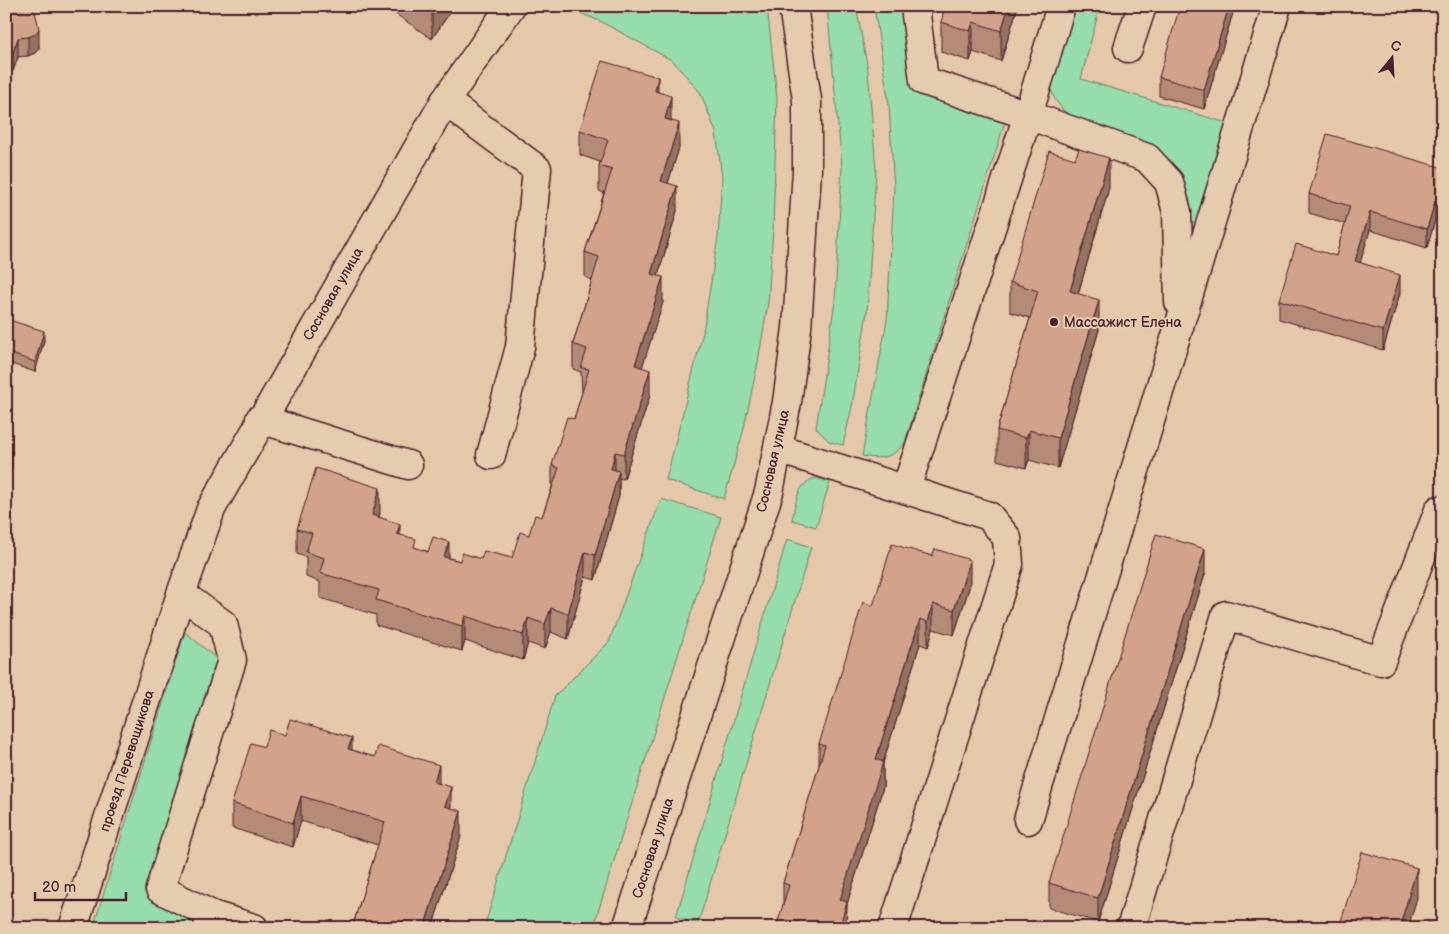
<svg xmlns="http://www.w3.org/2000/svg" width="1449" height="934" font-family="'Balsamiq Sans',sans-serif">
	<rect width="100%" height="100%" fill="#e5c7a9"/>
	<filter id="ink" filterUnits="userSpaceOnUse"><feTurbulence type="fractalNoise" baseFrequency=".02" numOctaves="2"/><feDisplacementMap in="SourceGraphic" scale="10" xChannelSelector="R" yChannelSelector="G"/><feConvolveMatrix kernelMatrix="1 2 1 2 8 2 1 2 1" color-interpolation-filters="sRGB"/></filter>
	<g filter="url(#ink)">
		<!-- green -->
		<g fill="#96ddab" stroke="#707e6b">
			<path d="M562,6H767L777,98L773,229L768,303L758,362L743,432L724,499L666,480L703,332L718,237L722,177L716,132L700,92L673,61L600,21Z"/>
			<path d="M827,6H856L868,70L876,170L867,312L852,407L843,445L830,442L816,428L835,301L842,167Z"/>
			<path d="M874,6H905L915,83L1005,122L905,442C894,458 880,460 862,456L887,320L894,189L889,105Z"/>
			<path d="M1075,6H1100L1081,79L1227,123L1189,262L1186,202L1064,111C1059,105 1052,97 1051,88C1050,74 1070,23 1075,6Z"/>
			<path d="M816,478L830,482L816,527L792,520C796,503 797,482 816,478Z"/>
			<path d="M661,499L721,517L593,928H484L555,696L609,642Z"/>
			<path d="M787,539L811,547L698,924L676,917Z"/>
			<path d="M185,632L218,660L144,892L196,921L194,928H93Z"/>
		</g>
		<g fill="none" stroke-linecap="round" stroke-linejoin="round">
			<!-- minor casing -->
			<g stroke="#4a1f2b" stroke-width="31">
				<g id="minor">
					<path d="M915,6L924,81L1028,115L1061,6"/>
					<path d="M1128,48L1142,6"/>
					<path d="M445,101L537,169L520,347L491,455"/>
					<path d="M260,419L408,465"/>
					<path d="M778,449L989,516L1007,538L1009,564L893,928"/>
					<path d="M906,489L1028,115L1147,158L1169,182L1177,212L1179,302"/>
					<path d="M181,594L223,624L232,660L160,889L212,915L208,928"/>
					<path d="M1028,820L1277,6"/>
					<path d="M212,915L254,928"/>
					<path d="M73,928L181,594L211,509L445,101L511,6"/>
					<path d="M627,928L769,492L787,402L797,328L807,170V100L793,6"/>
					<path d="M1131,928L1226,615L1381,661L1439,510"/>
				</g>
			</g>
			<!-- minor -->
			<use href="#minor" stroke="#e6ccae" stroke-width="28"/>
		</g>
		<!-- wall -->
		<g fill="#b58b77" stroke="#4a1f2b">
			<path d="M6,6H34L33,10L39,48L35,53L28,56L18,57L13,71L6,69Z"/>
			<path d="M384,6H454L432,39Z"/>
			<path d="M1018,6L1001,61L973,52L970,61L941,52V22Z"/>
			<path d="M1235,6L1204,109L1159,96V77Z"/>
			<path d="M658,92L671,121L679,148L668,183L677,211L658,276L663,302L642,367L650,395L624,479L619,478V496L595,580L585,577L568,639L551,632L545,649L528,643L523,660L465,641L462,651L376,625V615L320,598V582L306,577V557L297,554V529L380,513L379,517L416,548L460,561L481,559L512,558L542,517L552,487V465L574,419L582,393L581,372L573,369V344L592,280L585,277V252L604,193L599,191V166L600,162L580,155V130Z"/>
			<path d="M1443,168V222L1435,220L1427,248L1370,230L1360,262L1400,293L1383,350L1279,319V300L1336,256L1345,224L1309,213V194Z"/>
			<path d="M1109,188L1078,294L1099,330L1058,468L1029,460L1026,468L997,460V430L1030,318L1010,312V282Z"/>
			<path d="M6,319L44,341L35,372L6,362Z"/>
			<path d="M1205,574L1098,922L1049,908V883Z"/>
			<path d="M970,585L954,635L933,629L928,647L920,644L883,763V787L847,904L846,928H776L783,907V883L819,766V744L873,606Z"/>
			<path d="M285,735L352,750L439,783L451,808L461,836L432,928H352L378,845L301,821L293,847L232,828V803Z"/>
		</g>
		<!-- shaded-wall -->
		<g fill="#947161" stroke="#4a1f2b">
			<path d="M28,6H34L28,25Z"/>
			<path d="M434,6H454L432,39V9Z"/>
			<path d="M1009,6H1018L1001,61V31Z"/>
			<path d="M1229,6H1235L1204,109V90Z"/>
			<path d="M973,22V52L970,61V31Z"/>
			<path d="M39,29V48L35,53L28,56V37Z"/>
			<path d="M18,38V57L13,71V52Z"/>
			<path d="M658,77V102L655,91Z"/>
			<path d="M671,96V121L665,119Z"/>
			<path d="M679,123V148L661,206V181Z"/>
			<path d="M1109,158V188L1070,321V291Z"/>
			<path d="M677,186V211L651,299V274Z"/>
			<path d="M1435,201V220L1427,248V229Z"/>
			<path d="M1370,212V230L1355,280V261Z"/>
			<path d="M1400,275V293L1383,350V331Z"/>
			<path d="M663,277V302L635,390V365Z"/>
			<path d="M1099,300V330L1058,468V438Z"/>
			<path d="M44,331V341L35,372V362Z"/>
			<path d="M650,370V395L624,479V454Z"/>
			<path d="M1029,430V460L1026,468V438Z"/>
			<path d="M12,450V469L6,489V470Z"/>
			<path d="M615,452V477L611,469Z"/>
			<path d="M619,471V496L595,580V555Z"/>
			<path d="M380,488V513L372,540V515Z"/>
			<path d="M400,524V549L397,534Z"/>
			<path d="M449,542V566L444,557Z"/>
			<path d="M1205,549V574L1098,922V898Z"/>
			<path d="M585,552V577L568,639V614Z"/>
			<path d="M970,560V585L954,635V610Z"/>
			<path d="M933,604V629L928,647V622Z"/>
			<path d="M551,608V632L545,649V624Z"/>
			<path d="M465,616V641L462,651V626Z"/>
			<path d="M528,618V643L523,660V635Z"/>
			<path d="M920,619V644L883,763V787L847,904L846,928H839L840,900L876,759Z"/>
			<path d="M352,738V763L348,749Z"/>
			<path d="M439,765V790L434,782Z"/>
			<path d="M451,787V812L445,806Z"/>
			<path d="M301,796V821L293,847V823Z"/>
			<path d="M461,811V836L432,928H424Z"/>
			<path d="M1417,868V898L1408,928L1401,922Z"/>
		</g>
		<!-- building -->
		<g fill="#d3a28a" stroke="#4a1f2b">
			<path d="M6,6H28L35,11L39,29L35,34L28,37L18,38L13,52L6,50Z"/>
			<path d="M428,6H434L432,9Z"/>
			<path d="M945,6H1009L1001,31L973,22L970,31L941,22Z"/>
			<path d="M1180,6H1229L1204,90L1159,77Z"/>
			<path d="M602,61L658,77L655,91L671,96L665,119L679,123L661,181L677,186L651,274L663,277L635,365L650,370L624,454L615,452L611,469L619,471L595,555L585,552L568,614L551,608L545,624L528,618L523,635L465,616L462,626L376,600L379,590L320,573L324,558L306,552L312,533L297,529L316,468L380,488L372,515L400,524L397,534L416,539L414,547L428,552L433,537L449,542L444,557L460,561L462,553L481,559L484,551L512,558L520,532L529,535L535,515L542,517L559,468L552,465L567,417L574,419L589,369L581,368L587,349L573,344L599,257L585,252L612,170L599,166L608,140L580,130Z"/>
			<path d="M1327,134L1443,168V203L1435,201L1427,229L1370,212L1355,261L1400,275L1383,331L1279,300L1296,244L1336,256L1350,206L1309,194Z"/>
			<path d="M1079,149L1109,158L1070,291L1099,300L1058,438L1029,430L1026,438L997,430L1038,291L1010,282L1049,151L1075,159Z"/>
			<path d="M6,319L44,331L35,362L6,352Z"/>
			<path d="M6,448L12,450L6,470Z"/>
			<path d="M1156,534L1205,549L1098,898L1049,883Z"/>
			<path d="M892,544L932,556L935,549L970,560L954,610L933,604L928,622L920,619L876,759L883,762L840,900L847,902L839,928H776L789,885L783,883L825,746L819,744L863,602L873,606Z"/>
			<path d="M290,719L352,738L348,749L375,757L378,746L439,765L434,782L451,787L445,806L461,811L424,928H352L385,822L301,796L293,823L232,803L251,743L264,747L269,730L285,735Z"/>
			<path d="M1362,852L1417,868L1401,922L1421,928H1339Z"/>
			<path d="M1428,922L1443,927V928H1427Z"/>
		</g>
	</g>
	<!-- markers -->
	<circle fill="#4a1f2b" stroke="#e6ccae" stroke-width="2" cx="1054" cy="322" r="5"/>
	<g text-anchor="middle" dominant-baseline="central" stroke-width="4" stroke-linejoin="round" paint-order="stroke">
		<!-- street labels -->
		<g font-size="14" fill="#4a1f2b" stroke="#e6ccae">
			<text transform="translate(333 294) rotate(-60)">Сосновая улица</text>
			<text transform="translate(773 461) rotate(-77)">Сосновая улица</text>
			<text transform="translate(127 761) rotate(-72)">проезд Перевощикова</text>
			<text transform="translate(653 848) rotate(-72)">Сосновая улица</text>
		</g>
		<!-- poi labels -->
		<g font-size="14" fill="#4a1f2b" stroke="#e6ccae" text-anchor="start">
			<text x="1064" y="322">Массажист Елена</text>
		</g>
	</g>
	<!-- margin -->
	<rect width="1449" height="934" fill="none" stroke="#e6ccae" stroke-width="25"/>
	<rect x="12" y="12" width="1424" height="909" fill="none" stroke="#4a1f2b" stroke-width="2" filter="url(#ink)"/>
	<!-- north arrow -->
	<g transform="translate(1392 58) rotate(18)" stroke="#e6ccae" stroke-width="4" paint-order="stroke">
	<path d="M0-4L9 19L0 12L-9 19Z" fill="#4a1f2b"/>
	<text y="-8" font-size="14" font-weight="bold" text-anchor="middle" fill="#4a1f2b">С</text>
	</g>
	<!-- scale -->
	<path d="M35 892v8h91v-8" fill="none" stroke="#4a1f2b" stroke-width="2.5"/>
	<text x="42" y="892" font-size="15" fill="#4a1f2b" stroke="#e6ccae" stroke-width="4" paint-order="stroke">20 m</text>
</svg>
